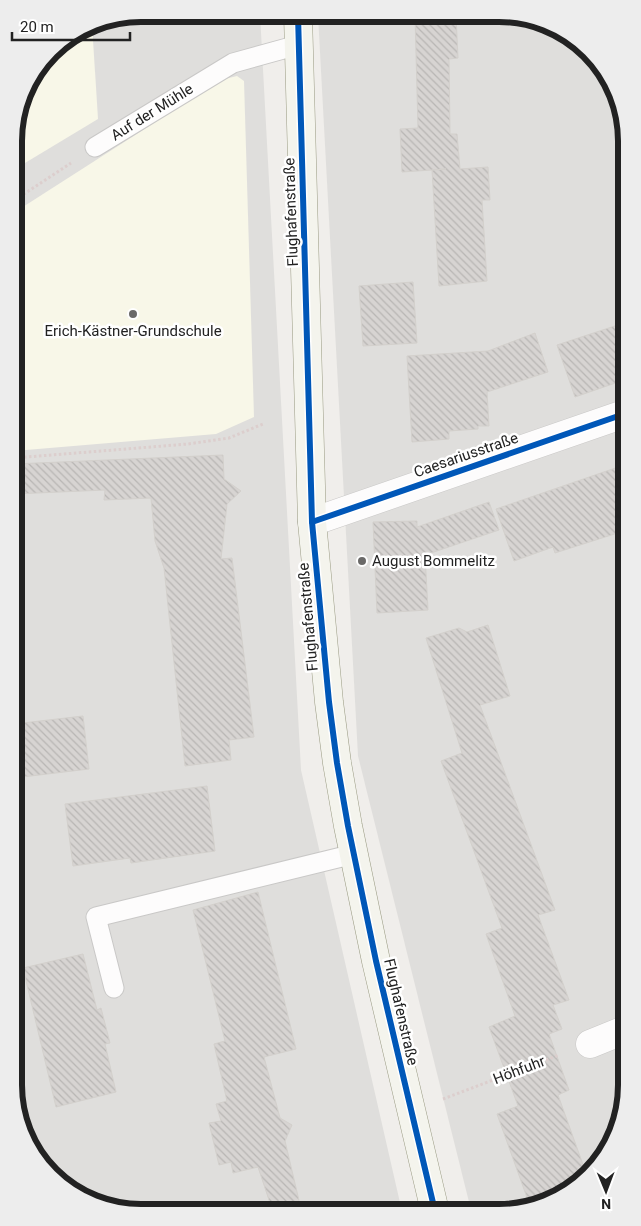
<svg xmlns="http://www.w3.org/2000/svg" width="641" height="1226" font-family="Roboto,sans-serif">
	<defs>
		<pattern id="building-back-hatch" width="6" height="6" patternUnits="userSpaceOnUse" patternTransform="scale(1.25)"><rect width="6" height="6" fill="#d7d4d2"/><path d="M-1 5l2 2M0 0l6 6M5-1l2 2" fill="none" stroke="#b8b6b4"/></pattern>
	</defs>
	<rect width="100%" height="100%" fill="#f0eeeb"/>
	<!-- residential -->
	<g fill="#dfdedc">
		<path d="M142,14H260L301,770L401,1207L125,1211L58,1181L20,1125L14,1084L15,125L27,85L57,46L93,23Z"/>
		<path d="M318,15L524,16L583,45L621,101L627,142V1093L601,1162L540,1206H470L358,756Z"/>
	</g>
	<!-- education -->
	<g fill="#f8f7e8">
		<path d="M92,24L98,119L15,169V125L27,85L57,46Z"/>
		<path d="M237,76L244,81L254,417L216,434L14,451L15,212L221,80Z"/>
	</g>
	<!-- building -->
	<g fill="url(#building-back-hatch)" stroke="#d3d0cc">
		<path d="M415,15L456,16L458,58L449,59L450,134H457L460,169L488,167L490,200H482L487,281L439,286L432,170L446,169L402,172L400,129L418,128Z"/>
		<path d="M413,282L417,343L363,346L359,286Z"/>
		<path d="M627,322V379L575,397L557,345Z"/>
		<path d="M535,333L548,372L487,392L489,426H478V429L449,431V439L412,442L407,356L488,351Z"/>
		<path d="M223,455L224,479L241,491L227,504L221,559L232,558L254,737L229,740L231,760L185,766L164,568L155,541L151,498L104,500L105,490L14,494V464Z"/>
		<path d="M627,464V530L555,553L553,547L514,561L496,509Z"/>
		<path d="M489,502L499,530L425,555L428,610L377,613L373,522L417,521V527Z"/>
		<path d="M488,625L510,696L480,705L555,910L538,915L569,1000L553,1005L562,1029L549,1034L569,1090L558,1095L586,1173L540,1206H530L497,1114L518,1106L489,1027L515,1016L486,934L502,928L441,761L462,753L426,638L459,628L467,632Z"/>
		<path d="M83,716L89,769L14,778V724Z"/>
		<path d="M207,786L215,851L131,863L130,858L73,866L65,804Z"/>
		<path d="M258,892L296,1049L264,1057L280,1118L292,1125L285,1141L301,1209H272L258,1167L233,1173L231,1162L219,1165L209,1123L221,1121L216,1104L227,1101L214,1044L225,1041L193,910Z"/>
		<path d="M83,954L97,1010L101,1008L110,1043L105,1044L116,1092L56,1107L23,968Z"/>
	</g>
	<g fill="none" stroke-linecap="round" stroke-linejoin="round">
		<!-- service casing -->
		<g stroke="#c9c8c7" stroke-width="21">
			<g id="service">
				<path d="M95,147L233,63L298,45"/>
				<path d="M114,988L96,917L354,854"/>
			</g>
		</g>
		<!-- minor casing -->
		<g stroke="#c9c8c7" stroke-width="29">
			<g id="minor">
				<path d="M312,522L627,413"/>
				<path d="M590,1044L627,1029"/>
			</g>
		</g>
		<!-- secondary casing -->
		<g stroke="#999a82" stroke-width="29">
			<path id="secondary" d="M298,15L312,522L329,702L337,763L348,826L376,961L434,1207"/>
		</g>
		<!-- path -->
		<g stroke="#dccecd" stroke-width="3" stroke-dasharray="2.5 2.5" stroke-linecap="butt">
			<path d="M15,200L71,163"/>
			<path d="M14,458L188,444L229,438L263,424"/>
			<path d="M627,750L623,738L627,736"/>
			<path d="M443,1099L559,1055"/>
		</g>
		<!-- service -->
		<use href="#service" stroke="#fdfcfc" stroke-width="19"/>
		<!-- minor -->
		<use href="#minor" stroke="#fdfcfc" stroke-width="28"/>
		<!-- secondary -->
		<use href="#secondary" stroke="#f4f4ed" stroke-width="28"/>
		<!-- cycleway casing -->
		<g stroke="#fff" stroke-width="9">
			<g id="cycleway">
				<path d="M298,15L312,522L329,702L337,763L348,826L376,961L434,1207"/>
				<path d="M312,522L627,413"/>
			</g>
		</g>
		<!-- cycleway -->
		<use href="#cycleway" stroke="#0057b8" stroke-width="6"/>
	</g>
	<!-- markers -->
	<g fill="#6a6968" stroke="#fff" stroke-width="2">
		<circle cx="133" cy="314" r="5"/>
		<circle cx="362" cy="561" r="5"/>
	</g>
	<g text-anchor="middle" dominant-baseline="central" stroke-width="5" stroke-linejoin="round" paint-order="stroke">
		<!-- street labels -->
		<g font-size="15" fill="#222" stroke="#fff">
			<text transform="translate(152 112) rotate(-32)">Auf der Mühle</text>
			<text transform="translate(291 212) rotate(-92)">Flughafenstraße</text>
			<text transform="translate(466 455) rotate(-19)">Caesariusstraße</text>
			<text transform="translate(308 617) rotate(-95)">Flughafenstraße</text>
			<text transform="translate(401 1012) rotate(77)">Flughafenstraße</text>
			<text transform="translate(519 1070) rotate(-21)">Höhfuhr</text>
		</g>
		<!-- poi labels -->
		<g font-size="15" fill="#222" stroke="#fff">
			<text x="133" y="331">Erich-Kästner-Grundschule</text>
			<text x="372" y="561" text-anchor="start">August Bommelitz</text>
		</g>
	</g>
	<!-- crop -->
	<path d="M0 0H641V1226H0ZM141 22H499A119 119 0 0 1 618 141V1085A119 119 0 0 1 499 1204H141A119 119 0 0 1 22 1085V141A119 119 0 0 1 141 22Z" fill="#ededed" fill-rule="evenodd"/>
	<path fill="none" stroke="#222" stroke-width="6" d="M141 22H499A119 119 0 0 1 618 141V1085A119 119 0 0 1 499 1204H141A119 119 0 0 1 22 1085V141A119 119 0 0 1 141 22Z"/>
	<!-- north arrow -->
	<g transform="translate(606 1191) rotate(179)" stroke="#ffffff" stroke-width="4" paint-order="stroke">
	<path d="M0-4L9 19L0 12L-9 19Z" fill="#222222"/>
	<text y="-8" font-size="14" font-weight="bold" text-anchor="middle" fill="#222222">N</text>
	</g>
	<!-- scale -->
	<path d="M12 32v8h118v-8" fill="none" stroke="#222222" stroke-width="2.5"/>
	<text x="20" y="32" font-size="15" fill="#222222" stroke="#ffffff" stroke-width="4" paint-order="stroke">20 m</text>
</svg>
